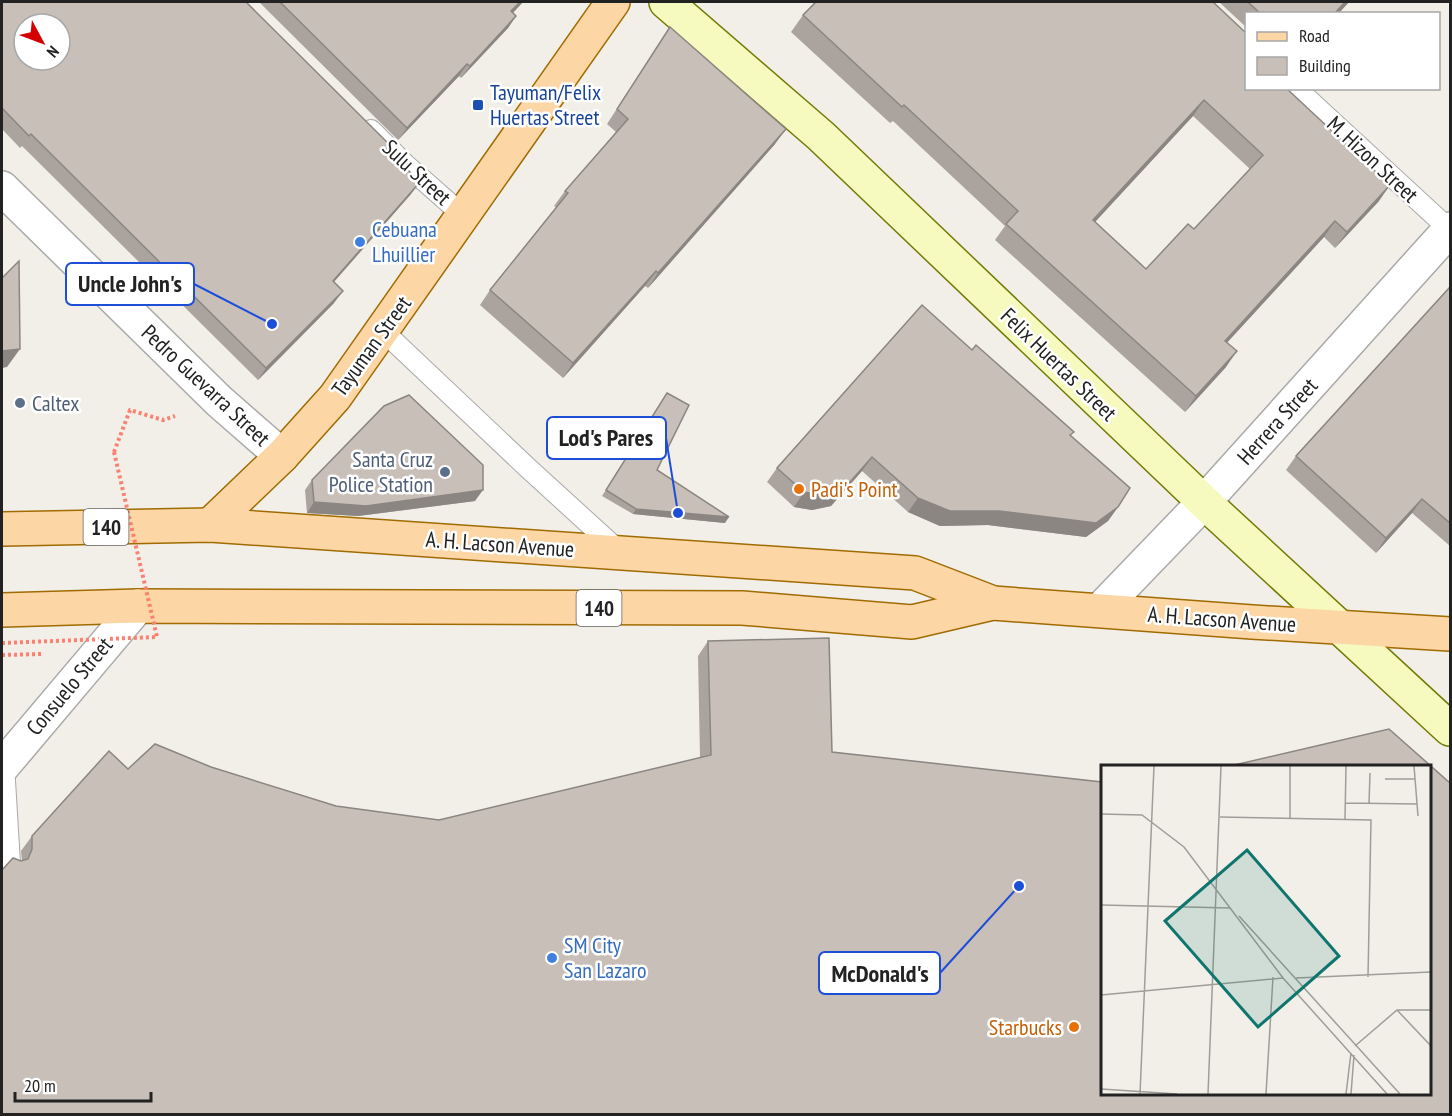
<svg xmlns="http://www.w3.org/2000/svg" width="1452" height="1116" font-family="'PT Sans Narrow',sans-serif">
	<rect width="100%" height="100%" fill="#f2efe9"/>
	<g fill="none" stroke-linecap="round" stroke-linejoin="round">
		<!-- lane casing -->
		<g stroke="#a9a9a9" stroke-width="22">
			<g id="lane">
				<path d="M1296,88L1450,230"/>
				<path d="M371,130L406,165L464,216"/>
				<path d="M383,331L529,469L620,552"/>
				<path d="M4,764L10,864"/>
			</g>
		</g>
		<!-- street casing -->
		<g stroke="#a9a9a9" stroke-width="36">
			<g id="street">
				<path d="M2,188L219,401L282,456"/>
				<path d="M1100,610L1204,502L1450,229"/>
				<path d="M2,767L138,606"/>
			</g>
		</g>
		<!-- secondary casing -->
		<g stroke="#707d05" stroke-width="36">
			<path id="secondary" d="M666,2L821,136L1204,502L1450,729"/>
		</g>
		<!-- primary casing -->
		<g stroke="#a06b00" stroke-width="36">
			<g id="primary">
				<path d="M210,525L282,456L335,397L613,2"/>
				<path d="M2,529L210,525L915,573L993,603L1252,622L1450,634"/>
				<path d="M2,610L138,606L742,608L912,622L993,603"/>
			</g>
		</g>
		<!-- path -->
		<g stroke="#fa8072" stroke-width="4" stroke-dasharray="3 3" stroke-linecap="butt">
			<path d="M114,452L130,410L163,420L175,416"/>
			<path d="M2,655L43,654"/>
		</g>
		<!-- lane -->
		<use href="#lane" stroke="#fff" stroke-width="20"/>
		<!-- street -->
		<use href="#street" stroke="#fff" stroke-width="33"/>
		<!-- secondary -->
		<use href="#secondary" stroke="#f7fabf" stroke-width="33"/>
		<!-- primary -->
		<use href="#primary" stroke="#fcd6a4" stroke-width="33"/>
		<!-- path-bridge -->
		<path stroke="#fa8072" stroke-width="4" stroke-dasharray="3 3" stroke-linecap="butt" d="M2,643L157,637L114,452"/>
	</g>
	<!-- wall -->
	<g fill="#aba49e" fill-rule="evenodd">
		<path d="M2,2L390,145L387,150L411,194L334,282V303L258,380L22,146L20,148L2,129Z"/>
		<path d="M259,2H523L513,13L516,16L508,28L461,78L459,76L398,140Z"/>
		<path d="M815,2H1213L1246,88L1379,201L1335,248L1324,237L1227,342L1226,367L1185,412L995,240L1005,226L893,121L890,123L791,32L803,15ZM1193,116L1250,169L1194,229L1146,269L1095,222Z"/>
		<path d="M1219,2H1349L1338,14H1246V27Z"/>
		<path d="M670,27L775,144L648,288L645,286L563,378L480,305L490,290L556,207L554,206L565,191L616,132L607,124Z"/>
		<path d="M1450,287V546L1412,513L1376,553L1286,470L1296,456Z"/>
		<path d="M972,350L1071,436L1118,507L1108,521L1086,537L988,525L940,526L908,512L862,471L831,506L812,510L794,507L767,482L777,468Z"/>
		<path d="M667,393L657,470L725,523L633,514L602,496Z"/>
		<path d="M312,480L475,501L358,516L307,513L305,490Z"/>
		<path d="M829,638L832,752L1102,782V1094H1430V766H1230L1389,729L1450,783V1114H2V870L13,858L22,861L21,851L32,836L109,751L128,769L155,744L211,767L336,806L439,820L700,758L698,656L708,641Z"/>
	</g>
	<!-- shaded-wall -->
	<g fill="#8b8681">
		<path d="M520,2H523L503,23L511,11Z"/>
		<path d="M1345,2H1349L1338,14H1334Z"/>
		<path d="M516,16L508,28L461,78L470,66Z"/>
		<path d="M467,64L459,76L398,140L407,128Z"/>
		<path d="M1204,100L1193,116L1082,236L1093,220Z"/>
		<path d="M786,129L775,144L648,288L658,273Z"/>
		<path d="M420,182L411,194L324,293L333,281Z"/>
		<path d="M1390,185L1379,201L1335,248L1347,232Z"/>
		<path d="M1335,221L1324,237L1214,357L1225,341Z"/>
		<path d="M656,271L645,286L563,378L573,363Z"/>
		<path d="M343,291L334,303L258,380L266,368Z"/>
		<path d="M20,349L7,367L2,368V351Z"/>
		<path d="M1237,351L1226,367L1185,412L1196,396Z"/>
		<path d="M872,457L862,471L831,506L812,510L794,507L804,492Z"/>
		<path d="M483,490L475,501L358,516L307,513L314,502Z"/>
		<path d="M918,498L1118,507L1108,521L1086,537L988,525L940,526L908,512Z"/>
		<path d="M1422,499L1412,513L1376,553L1386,538Z"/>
		<path d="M636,509L729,517L725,523L633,514Z"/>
	</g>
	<!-- building -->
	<g fill="#c7bfb8" stroke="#8b8681" stroke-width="1.5" fill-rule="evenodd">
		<path d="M2,2H246L390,145L387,149L420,182L333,281L343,291L266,368L31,134L29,136L2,108ZM24,24H60V60H24Z"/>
		<path d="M280,2H520L511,11L516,16L470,66L467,64L407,128Z"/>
		<path d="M816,2H1213L1246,33V88H1286L1390,185L1347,232L1335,221L1225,341L1237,351L1196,396L1006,224L1018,211L904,105L902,107L803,15ZM1204,100L1263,155L1194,229L1188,224L1146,269L1093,220Z"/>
		<path d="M1248,2H1345L1334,14H1261Z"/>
		<path d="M670,27L786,129L658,273L656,271L573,363L490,290L568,193L565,191L628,119L617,109Z"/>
		<path d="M19,261L20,349L2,351V278Z"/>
		<path d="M1450,287V523L1422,499L1386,538L1296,456Z"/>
		<path d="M922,305L972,350L976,345L1074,432L1070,435L1130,488L1118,507L1096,523L999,511H950L918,498L872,457L842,491L822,495L804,492L777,468Z"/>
		<path d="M667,393L689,405L657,470L729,517L636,509L606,490Z"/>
		<path d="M409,395L483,465V490L366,506L314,502L312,480L384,406Z"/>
		<path d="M829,638L832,752L1102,782V1094H1430V766H1230L1389,729L1450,783V1114H2V870L13,858L21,861L28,859L32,849V836L109,751L128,769L155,744L211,767L336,806L439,820L711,755L708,641Z"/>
	</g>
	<!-- markers -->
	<rect fill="#1a4fb4" stroke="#fff" stroke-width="2" x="472" y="99" width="12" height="12" rx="3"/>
	<g fill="#3f7fe0" stroke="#fff" stroke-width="2">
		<circle cx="360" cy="242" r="6"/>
		<circle cx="552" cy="958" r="6"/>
	</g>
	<g fill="#5c6f8a" stroke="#fff" stroke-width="2">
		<circle cx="20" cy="403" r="6"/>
		<circle cx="445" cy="472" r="6"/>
	</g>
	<g fill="#e8710a" stroke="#fff" stroke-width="2">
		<circle cx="799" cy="489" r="6"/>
		<circle cx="1074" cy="1027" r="6"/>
	</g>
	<g text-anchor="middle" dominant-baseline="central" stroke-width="5" stroke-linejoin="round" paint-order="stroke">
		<!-- shield labels -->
		<g fill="#fff" stroke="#646464" stroke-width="1.5">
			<rect x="83.5" y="509" width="45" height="36" rx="4.5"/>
			<rect x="576.5" y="590" width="45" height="36" rx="4.5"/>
		</g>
		<g font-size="21" font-weight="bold" fill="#222">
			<text x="106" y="527">140</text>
			<text x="599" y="608">140</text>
		</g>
		<!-- transit labels -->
		<g font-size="22" fill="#164399" stroke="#fff" text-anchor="start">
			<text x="490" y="92">Tayuman/Felix<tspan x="490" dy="25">Huertas Street</tspan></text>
		</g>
		<!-- street labels -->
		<g font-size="22" fill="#222" stroke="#fff">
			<text transform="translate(1373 159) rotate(43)">M. Hizon Street</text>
			<text transform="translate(417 172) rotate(43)">Sulu Street</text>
			<text transform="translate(371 346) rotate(-54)">Tayuman Street</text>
			<text transform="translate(1059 364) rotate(44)">Felix Huertas Street</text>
			<text transform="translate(206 385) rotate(43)">Pedro Guevarra Street</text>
			<text transform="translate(1277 421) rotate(-48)">Herrera Street</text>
			<text transform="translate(500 544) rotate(4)">A. H. Lacson Avenue</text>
			<text transform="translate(1222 619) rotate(4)">A. H. Lacson Avenue</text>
			<text transform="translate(69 686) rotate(-50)">Consuelo Street</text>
		</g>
		<!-- shop labels -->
		<g font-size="22" fill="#366cbe" stroke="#fff" text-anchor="start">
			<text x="372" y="229">Cebuana<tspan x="372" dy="25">Lhuillier</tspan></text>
			<text x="564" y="945">SM City<tspan x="564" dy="25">San Lazaro</tspan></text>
		</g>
		<!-- service labels -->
		<g font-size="22" fill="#4e5e75" stroke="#fff" text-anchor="start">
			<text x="32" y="403">Caltex</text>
			<text x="433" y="459" text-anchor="end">Santa Cruz<tspan x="433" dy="25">Police Station</tspan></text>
		</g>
		<!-- food labels -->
		<g font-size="22" fill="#c56008" stroke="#fff" text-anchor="start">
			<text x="811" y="489">Padi's Point</text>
			<text x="1062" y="1027" text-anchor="end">Starbucks</text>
		</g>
	</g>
	<!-- overview -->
	<g transform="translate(1101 765)">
		<rect width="330" height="330" fill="#f2efe9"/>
		<path fill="none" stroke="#9f9d99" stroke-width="1.5" d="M313,1L317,51M284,14H314M244,38L316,39M268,39L269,8M0,49L41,50L83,82L182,213L286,329M119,52L270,55L267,212M189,53V1M244,54L245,1M0,140L129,143M138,151L299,329M195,213L330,207M0,230L182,213M296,245L330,281M254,281L296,245H330M0,324L76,329M39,329L53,1M107,329L120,1M165,329L172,212M245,329L250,288M250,329L253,290"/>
		<path fill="#0f766e" fill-opacity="0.15" stroke="#0f766e" stroke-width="3" d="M146,85L238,191L157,262L64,156Z"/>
		<rect width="330" height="330" fill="none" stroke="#222" stroke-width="3"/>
	</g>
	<!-- callouts -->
	<path fill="none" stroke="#1d4ed8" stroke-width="2" d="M272 324L194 284M678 513L666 438M1019 886L940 973"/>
	<g fill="#1d4ed8" stroke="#fff" stroke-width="2">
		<circle cx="272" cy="324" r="6"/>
		<circle cx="678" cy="513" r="6"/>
		<circle cx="1019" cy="886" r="6"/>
	</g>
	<g fill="#fff" stroke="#1d4ed8" stroke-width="2">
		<rect x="66" y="263" width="128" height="42" rx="6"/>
		<rect x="547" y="417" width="119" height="42" rx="6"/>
		<rect x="819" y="952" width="121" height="42" rx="6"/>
	</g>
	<g font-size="24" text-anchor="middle" font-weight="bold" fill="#222">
		<text x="130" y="292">Uncle John's</text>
		<text x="606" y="446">Lod's Pares</text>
		<text x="880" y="982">McDonald's</text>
	</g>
	<!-- border -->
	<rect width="1452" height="1116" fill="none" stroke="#222222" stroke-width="6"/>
	<!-- legend -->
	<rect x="1245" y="12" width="195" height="78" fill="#ffffff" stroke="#a7a7a7" stroke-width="1.5"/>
	<rect x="1257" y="32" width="30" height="9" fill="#fcd6a4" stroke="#a7a7a7" stroke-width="1.5"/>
	<text x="1299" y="42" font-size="18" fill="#222222">Road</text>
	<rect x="1257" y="57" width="30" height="18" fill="#c7bfb8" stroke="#a7a7a7" stroke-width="1.5"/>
	<text x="1299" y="72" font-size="18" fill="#222222">Building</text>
	<!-- north arrow -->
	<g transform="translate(42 42) rotate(131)"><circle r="28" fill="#ffffff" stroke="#a7a7a7" stroke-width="1.5"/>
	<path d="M0-4.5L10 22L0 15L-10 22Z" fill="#d40000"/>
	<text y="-9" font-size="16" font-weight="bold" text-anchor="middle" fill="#222222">N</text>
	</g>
	<!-- scale -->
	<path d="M15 1092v9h136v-9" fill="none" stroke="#222222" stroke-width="3"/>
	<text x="24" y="1092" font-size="18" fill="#222222" stroke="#ffffff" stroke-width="4.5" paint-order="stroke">20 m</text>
</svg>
